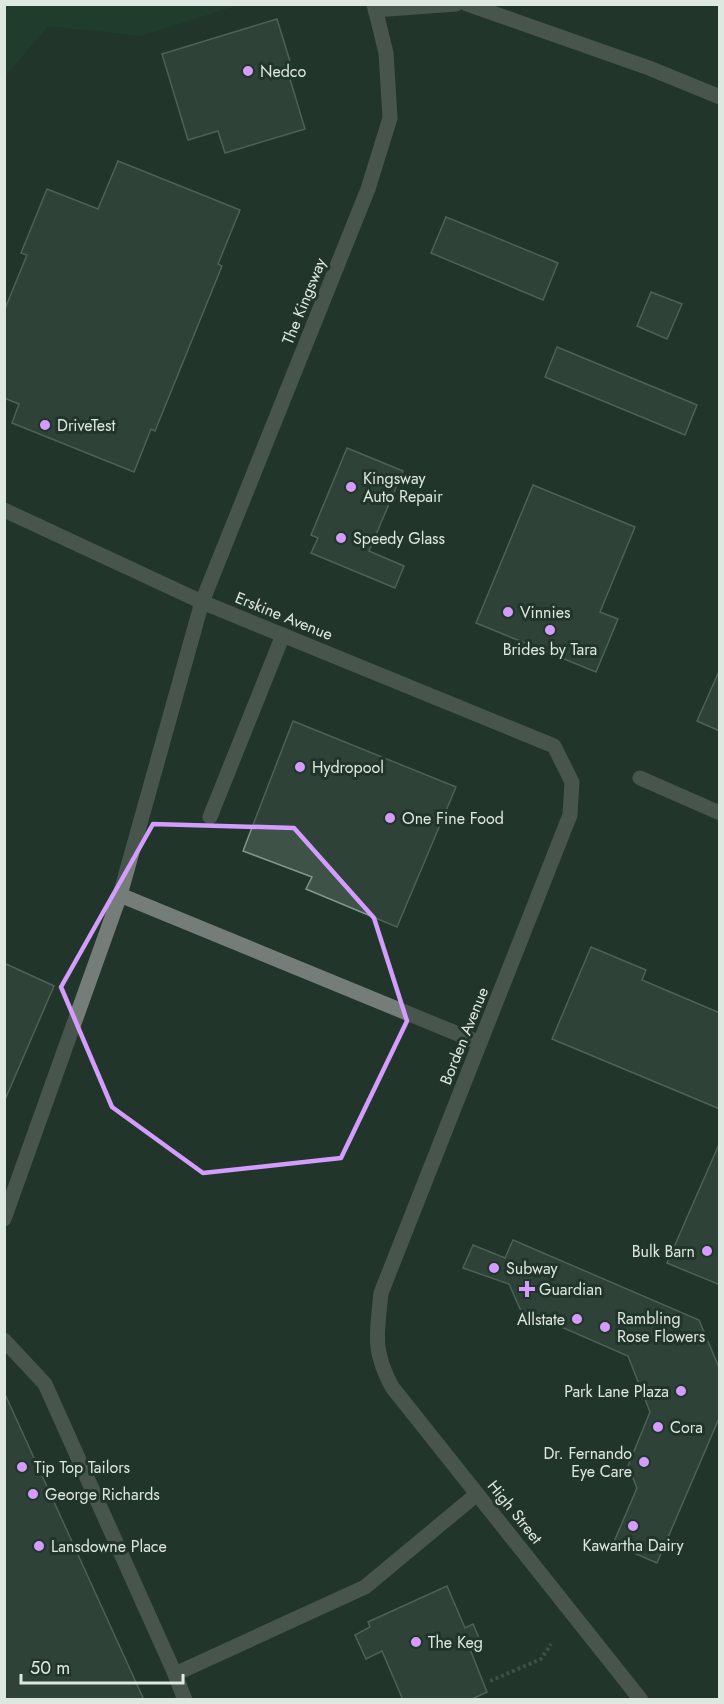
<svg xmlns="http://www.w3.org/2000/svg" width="724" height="1704" font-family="Jost,sans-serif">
	<rect width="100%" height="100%" fill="#22352a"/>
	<!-- green -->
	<path fill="#1c4632" d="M5,4H238V5L141,36L48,26L5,76Z"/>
	<!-- building -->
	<g fill="#3e5247" stroke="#81968a" stroke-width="1.5">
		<path d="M277,19L292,68L287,69L305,129L225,153L218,131L188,140L162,54Z"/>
		<path d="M118,161L240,210L218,264L222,266L155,431L151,429L134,472L12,423L19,404L4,398V311L27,255L21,253L47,189L98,209Z"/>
		<path d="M446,217L558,263L543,300L431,253Z"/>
		<path d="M651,292L682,304L667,339L637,326Z"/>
		<path d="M557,347L697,405L685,435L545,377Z"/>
		<path d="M347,448L403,471L369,551L404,566L395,588L311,553L318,538L311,535Z"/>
		<path d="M533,485L635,527L600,612L618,619L596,672L476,623Z"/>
		<path d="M720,669V731L697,721Z"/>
		<path d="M293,721L456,787L397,927L306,889L312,877L243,851Z"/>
		<path d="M591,947L646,970L642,980L720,1013V1109L552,1039Z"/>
		<path d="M4,963L54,986L4,1102Z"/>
		<path d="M720,1142V1285L667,1263Z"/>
		<path d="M513,1240L699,1320L720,1370V1416L657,1563L613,1544L637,1488L628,1466L650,1412L628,1356L520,1309L509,1284L463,1268L473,1245L505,1258Z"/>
		<path d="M4,1392L144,1700H4Z"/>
		<path d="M447,1586L465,1628L473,1624L480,1640L470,1644L472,1648L470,1649L487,1692L470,1700H403L382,1651L366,1659L355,1635L370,1627L368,1622Z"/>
	</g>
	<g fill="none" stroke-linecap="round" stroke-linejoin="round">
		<!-- path -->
		<path stroke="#617167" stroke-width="4" stroke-dasharray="3 3" stroke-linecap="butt" d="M490,1681L541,1659L551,1644"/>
		<!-- minor -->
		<g stroke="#747d78" stroke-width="15">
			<path d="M467,4L649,68L720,97"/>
			<path d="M375,10L456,4"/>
			<path d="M4,510L202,602L554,746L572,782L570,815L381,1293C377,1334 372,1350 392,1387L641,1700"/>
			<path d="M640,778L720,813"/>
			<path d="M210,817L283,635"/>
			<path d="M120,895L480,1043"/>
			<path d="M4,1219L120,895L202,602L368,189L390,118L386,53L374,4"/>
			<path d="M4,1340L45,1384L175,1674L365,1587L477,1494"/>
			<path d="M175,1674L185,1700"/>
		</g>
	</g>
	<!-- marked area -->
	<path d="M0 0H724V1704H0ZM153,824L294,828L374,918L407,1021L341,1158L203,1173L112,1107L61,987Z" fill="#22352a" fill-opacity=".55" fill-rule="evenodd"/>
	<path fill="none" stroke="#d49cfc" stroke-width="4.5" stroke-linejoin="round" d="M153,824L294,828L374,918L407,1021L341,1158L203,1173L112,1107L61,987Z"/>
	<!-- markers -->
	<g fill="#d49cfc" stroke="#22352a" stroke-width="2">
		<circle cx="248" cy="71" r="6"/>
		<circle cx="45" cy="425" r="6"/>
		<circle cx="351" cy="487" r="6"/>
		<circle cx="341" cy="538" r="6"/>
		<circle cx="508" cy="612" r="6"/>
		<circle cx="550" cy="630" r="6"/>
		<circle cx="300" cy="767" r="6"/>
		<circle cx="390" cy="818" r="6"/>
		<circle cx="707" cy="1251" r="6"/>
		<circle cx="494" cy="1268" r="6"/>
		<path d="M524 1280h6v6h6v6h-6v6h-6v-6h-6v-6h6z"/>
		<circle cx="577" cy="1319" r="6"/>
		<circle cx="605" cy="1327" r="6"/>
		<circle cx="681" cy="1391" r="6"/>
		<circle cx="658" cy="1427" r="6"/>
		<circle cx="644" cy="1462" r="6"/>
		<circle cx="22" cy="1467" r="6"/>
		<circle cx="33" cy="1494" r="6"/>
		<circle cx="633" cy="1526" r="6"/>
		<circle cx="39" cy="1546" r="6"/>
		<circle cx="416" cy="1642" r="6"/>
	</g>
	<g text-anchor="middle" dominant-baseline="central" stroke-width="6" stroke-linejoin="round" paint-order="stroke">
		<!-- poi labels -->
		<g font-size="16" fill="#dde8e1" stroke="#22352a" text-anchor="start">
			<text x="260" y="71">Nedco</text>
			<text x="57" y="425">DriveTest</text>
			<text x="363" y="478">Kingsway<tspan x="363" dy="18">Auto Repair</tspan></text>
			<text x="353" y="538">Speedy Glass</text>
			<text x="520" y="612">Vinnies</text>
			<text x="550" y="649" text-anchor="middle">Brides by Tara</text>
			<text x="312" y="767">Hydropool</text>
			<text x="402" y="818">One Fine Food</text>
			<text x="695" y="1251" text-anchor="end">Bulk Barn</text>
			<text x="506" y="1268">Subway</text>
			<text x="539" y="1289">Guardian</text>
			<text x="617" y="1318">Rambling<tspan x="617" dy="18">Rose Flowers</tspan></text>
			<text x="565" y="1319" text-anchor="end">Allstate</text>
			<text x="669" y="1391" text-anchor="end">Park Lane Plaza</text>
			<text x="670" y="1427">Cora</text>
			<text x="632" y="1453" text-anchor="end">Dr. Fernando<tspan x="632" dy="18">Eye Care</tspan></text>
			<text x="34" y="1467">Tip Top Tailors</text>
			<text x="45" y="1494">George Richards</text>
			<text x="633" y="1545" text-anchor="middle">Kawartha Dairy</text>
			<text x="51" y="1546">Lansdowne Place</text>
			<text x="428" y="1642">The Keg</text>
		</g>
		<!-- street labels -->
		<g font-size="16" fill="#dde8e1" stroke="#22352a">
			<text transform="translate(304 301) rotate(-68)">The Kingsway</text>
			<text transform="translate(284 616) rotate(22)">Erskine Avenue</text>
			<text transform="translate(464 1036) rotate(-68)">Borden Avenue</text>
			<text transform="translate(515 1512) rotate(51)">High Street</text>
		</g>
	</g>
	<!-- border -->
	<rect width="724" height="1704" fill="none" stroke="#dde8e1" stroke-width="12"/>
	<!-- scale -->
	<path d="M21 1674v9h162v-9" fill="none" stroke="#dde8e1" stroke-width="3"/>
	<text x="30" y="1674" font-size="18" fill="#dde8e1" stroke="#22352a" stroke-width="4.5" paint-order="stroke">50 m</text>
</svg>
